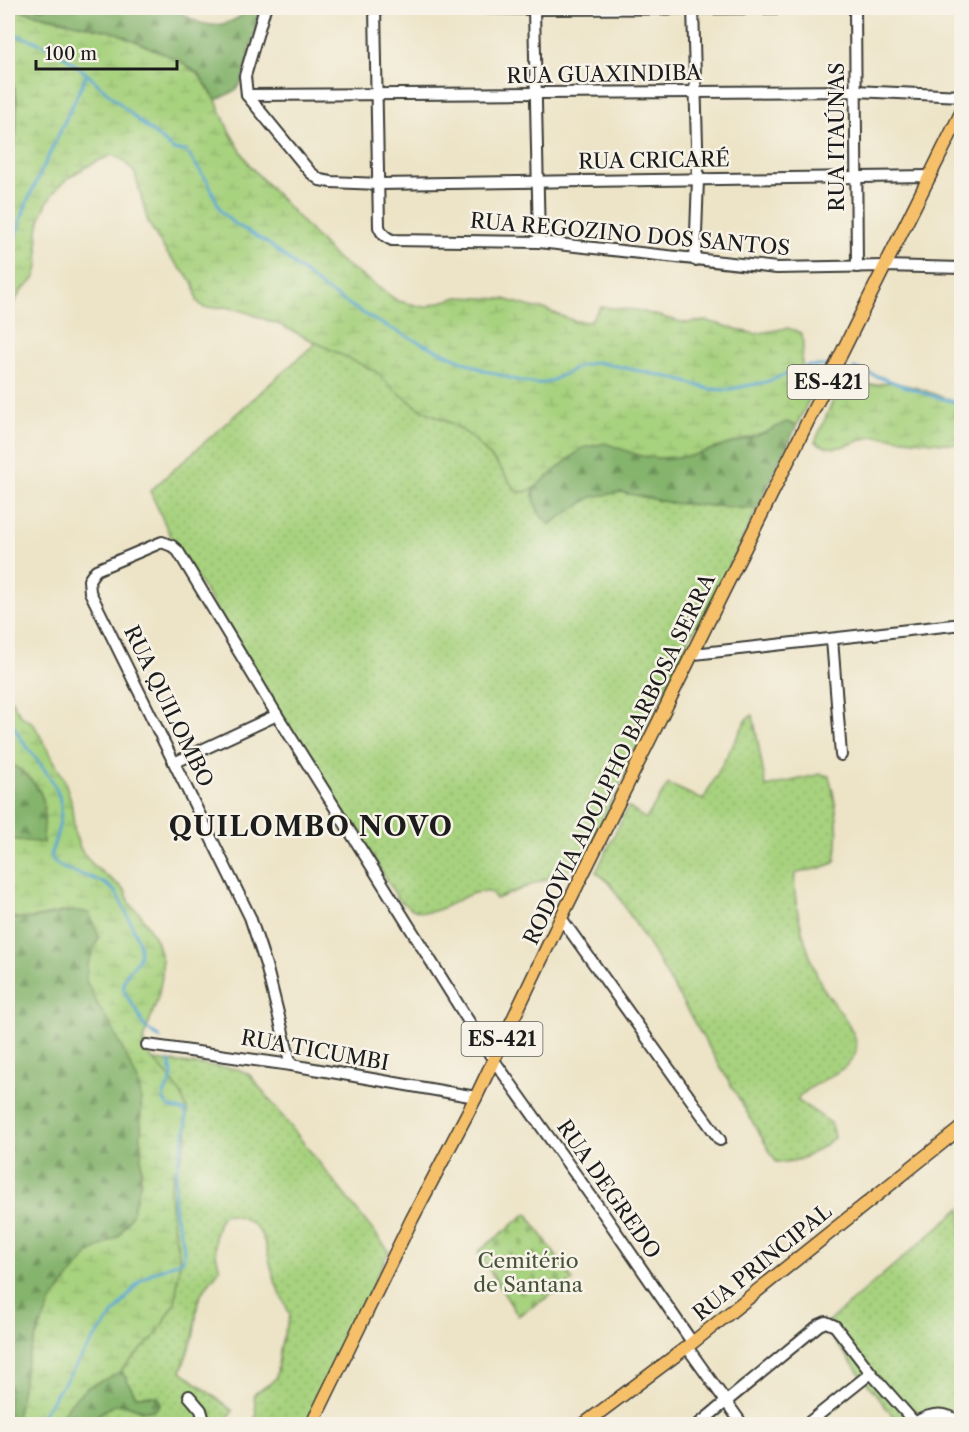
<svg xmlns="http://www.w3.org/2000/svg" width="969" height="1432" font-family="'Libre Caslon Text',serif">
	<defs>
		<pattern id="grass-dots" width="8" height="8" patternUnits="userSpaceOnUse" patternTransform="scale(1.5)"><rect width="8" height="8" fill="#a7d27e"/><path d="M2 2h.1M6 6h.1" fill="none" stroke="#8fb46c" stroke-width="1.8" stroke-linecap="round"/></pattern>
		<pattern id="forest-firs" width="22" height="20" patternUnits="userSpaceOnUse" patternTransform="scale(1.5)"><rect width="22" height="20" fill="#85b46d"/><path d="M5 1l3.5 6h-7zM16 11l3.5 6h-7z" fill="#6c9259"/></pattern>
		<pattern id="wetland-marsh" width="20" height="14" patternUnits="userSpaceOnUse" patternTransform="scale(1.5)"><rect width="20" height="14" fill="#a7d27e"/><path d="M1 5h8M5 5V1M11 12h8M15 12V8" fill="none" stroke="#8fb46c"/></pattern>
		<pattern id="cemetery-stones" width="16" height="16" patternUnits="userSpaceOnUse" patternTransform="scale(1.5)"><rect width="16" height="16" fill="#a7d27e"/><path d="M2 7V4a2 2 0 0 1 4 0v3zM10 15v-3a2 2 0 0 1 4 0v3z" fill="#8fb46c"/></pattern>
	</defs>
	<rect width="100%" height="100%" fill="#f7f3e8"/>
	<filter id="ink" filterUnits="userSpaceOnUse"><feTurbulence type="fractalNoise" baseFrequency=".0167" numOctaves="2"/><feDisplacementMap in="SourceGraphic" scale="12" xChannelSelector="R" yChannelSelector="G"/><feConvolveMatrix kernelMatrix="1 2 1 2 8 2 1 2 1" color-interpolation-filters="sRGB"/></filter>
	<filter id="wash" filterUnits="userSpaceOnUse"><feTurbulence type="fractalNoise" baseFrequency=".008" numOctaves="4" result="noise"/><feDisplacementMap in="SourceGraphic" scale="24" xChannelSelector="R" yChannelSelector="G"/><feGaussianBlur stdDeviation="1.35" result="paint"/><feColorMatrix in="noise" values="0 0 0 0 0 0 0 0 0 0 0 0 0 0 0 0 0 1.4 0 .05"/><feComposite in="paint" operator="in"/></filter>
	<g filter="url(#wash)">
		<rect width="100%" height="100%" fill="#ede4c7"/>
		<!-- grass -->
		<g fill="url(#grass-dots)" stroke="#62774d" stroke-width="1.5">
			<path d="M317,342L377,372L390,386L419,408L453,424L473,438L498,465L508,480L525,492L534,488L533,496L550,524L592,496L621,492L671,503L757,509L720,587L690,637L581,865L496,899L492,893C459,883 437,936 398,899L355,826L348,822L169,533L150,491Z"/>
			<path d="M753,715L766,787L821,774L829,776C837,804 840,834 835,862C820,871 811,868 795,874C791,902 809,960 822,986C832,1003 859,1030 856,1050C852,1073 810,1081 797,1100L831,1123L834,1138C814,1153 803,1163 776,1162L653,952L610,883L596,872L628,807L646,819L668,784L703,800L748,717Z"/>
			<path d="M154,1060L238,1069L250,1075L389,1251L306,1424H254L256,1415L254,1394L268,1385L276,1378L281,1344L290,1316C286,1304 279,1293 275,1281C264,1248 269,1218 224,1214C211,1230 214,1250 220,1269L203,1291L198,1301L194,1334L181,1371L233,1411L223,1424H124L120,1418L113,1417L109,1424H89C95,1415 111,1403 123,1403C129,1404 136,1408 142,1411L150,1396H136L121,1370L156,1335L175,1303L180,1260L172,1221L170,1188L174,1172L181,1159L187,1136V1110L181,1094Z"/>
			<path d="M961,1208V1424H899L823,1326Z"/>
		</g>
		<!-- forest -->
		<g fill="url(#forest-firs)" stroke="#506844" stroke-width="1.5">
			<path d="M11,8H176C193,23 214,31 236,19C244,14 252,8 261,8L242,81L235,91L216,100L199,74L178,60L158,51L116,33Z"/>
			<path d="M8,78C26,99 13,145 8,170Z"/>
			<path d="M786,422L797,425L757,509L671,503L621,492L592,497L550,524C537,515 533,503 534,488L582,448L605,443L641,456L659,458L690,456L764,433Z"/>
			<path d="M8,763C23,769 42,787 44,804C46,816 43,830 43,843L8,839Z"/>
			<path d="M81,910L89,913L99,937L87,967L94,995L100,1009L111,1025L138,1081L141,1097V1181L132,1214L119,1236L88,1254L28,1357L15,1424H8V916C29,924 58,911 81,910Z"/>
			<path d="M121,1370L136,1396H157L161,1403L156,1409C136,1416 128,1396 107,1409C100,1413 94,1417 89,1424H54L75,1398L88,1387Z"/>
		</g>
		<!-- wetland -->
		<g fill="url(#wetland-marsh)" stroke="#62774d" stroke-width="1.5">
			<path d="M8,8L116,33L178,60L199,75L216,100L229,131L250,166L335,257L398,301L424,307L458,297L504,299L531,307L544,309L574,321L589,322L601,307L636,310L685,323L707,321L755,334L787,328L797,331L802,334C805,352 800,370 800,389L813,391L797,425L786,422L764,433L690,456L659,458L641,456L605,443L582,448L534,488L525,492H517L498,465L473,438L453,424L419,408L390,386L377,372L280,325L243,311L225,307L204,308L197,301L194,284L166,252L148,222L135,173L123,160L112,155C75,170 44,188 38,231C36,247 42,260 35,277C33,282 26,286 22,290C17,297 12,306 8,314V170L16,135L17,99L13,83L8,78Z"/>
			<path d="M892,382L918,388L961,404V445L876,436C852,440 840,456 815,442L840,385L858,387Z"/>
			<path d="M8,695L21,716L33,723L64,779L71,800L75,834L81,850L94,866L125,890L131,905L141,915L156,940L162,960V977L158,997L143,1040L148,1054L170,1078L181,1094L187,1110V1136L181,1159L174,1172L170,1188L172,1221L180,1260L175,1303L156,1335L118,1373L88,1387L75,1398L54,1424H15L28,1357L51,1302L88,1254L119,1236L132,1214L141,1181V1097L138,1081L111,1025L100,1009L86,980L87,967L99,937L89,913C62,905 34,925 8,916V839L43,843C43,830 46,816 44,804C42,787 23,769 8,763Z"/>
		</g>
		<!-- cemetery -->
		<path fill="url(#cemetery-stones)" stroke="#62774d" stroke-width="1.5" d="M527,1213L573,1281L518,1316L478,1252Z"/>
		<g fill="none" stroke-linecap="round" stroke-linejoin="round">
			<!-- stream -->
			<g stroke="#59a6d2" stroke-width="3">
				<path d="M8,32L40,43L60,53L87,74L139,121L174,150L186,151L208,182L221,211L232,222L269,244L324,289L376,321L421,343L483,370L516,380L537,384L551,381L580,366L597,362L673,378L709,389L726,390L766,382L808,366H826"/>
				<path d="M8,258L27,202L87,74"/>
				<path d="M854,368L929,395L962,404"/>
				<path d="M8,710C15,746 60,773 61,808C62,823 55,839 51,854C54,878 108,870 120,900C125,910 141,942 140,951C140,962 132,966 127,974C117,989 130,1000 137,1011C140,1017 141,1023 145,1027C150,1032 156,1034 160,1038"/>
				<path d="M36,1424L91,1343L139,1282L150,1274L183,1260C188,1243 174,1223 174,1204C174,1190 175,1176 178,1162C181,1143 190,1129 185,1111L169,1107L163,1099C164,1089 172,1085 172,1076C172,1071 170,1065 169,1061"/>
			</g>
		</g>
	</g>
	<g filter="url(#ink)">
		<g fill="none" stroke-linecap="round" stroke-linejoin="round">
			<!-- minor casing -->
			<g stroke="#3b3a36" stroke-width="14">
				<g id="minor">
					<path d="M265,8L245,76L247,95L310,172L320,180L331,182L379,184L930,176"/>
					<path d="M375,8L379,227C382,234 385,237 392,240L539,242L777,268L884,266L962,268"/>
					<path d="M481,8L534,9L778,8"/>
					<path d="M531,8L534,9L539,242"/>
					<path d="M693,8L698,179L695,260"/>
					<path d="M855,8L857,267"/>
					<path d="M941,8H962"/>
					<path d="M247,95L855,91L962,96"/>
					<path d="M832,639L841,755"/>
					<path d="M694,654L962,624"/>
					<path d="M176,762L277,715"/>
					<path d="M561,918L720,1140"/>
					<path d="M147,1045L291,1065L476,1097"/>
					<path d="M291,1065L266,965L250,917L90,592L89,580L96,570L162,542L172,546L178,551L277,715L464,1014L493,1059L601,1210L692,1342"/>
					<path d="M687,1347L742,1424"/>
					<path d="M189,1396L201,1410L205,1424"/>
					<path d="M699,1424L819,1325L826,1322L835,1326L871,1373L915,1423"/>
					<path d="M807,1424L871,1373"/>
					<path d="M913,1424C929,1413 946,1410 962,1424"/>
				</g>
			</g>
			<!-- major casing -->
			<g stroke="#3b3a36" stroke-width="15">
				<g id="major">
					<path d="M312,1424L412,1219L476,1097L561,918L962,111"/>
					<path d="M584,1424L687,1347L962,1127"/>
				</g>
			</g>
			<!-- minor -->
			<use href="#minor" stroke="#fff" stroke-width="10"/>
			<!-- major -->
			<use href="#major" stroke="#f6c06b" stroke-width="12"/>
		</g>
	</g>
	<g text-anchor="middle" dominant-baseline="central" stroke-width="5" stroke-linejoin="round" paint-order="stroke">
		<!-- shield labels -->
		<g fill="#f7f3e8" stroke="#5e5c59" stroke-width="1.5">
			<rect x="787.5" y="365" width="81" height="34" rx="4.5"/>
			<rect x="461.5" y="1022" width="81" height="34" rx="4.5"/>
		</g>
		<g font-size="20" font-weight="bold" fill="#1c1c1c">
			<text x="828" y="382">ES-421</text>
			<text x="502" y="1039">ES-421</text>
		</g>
		<!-- street labels -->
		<g font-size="21" fill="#1c1c1c" stroke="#f7f3e8">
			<text transform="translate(604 74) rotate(-1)">RUA GUAXINDIBA</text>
			<text transform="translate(836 137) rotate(-90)">RUA ITAÚNAS</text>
			<text transform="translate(654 160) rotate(-1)">RUA CRICARÉ</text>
			<text transform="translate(630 234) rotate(5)">RUA REGOZINO DOS SANTOS</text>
			<text transform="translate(169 706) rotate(64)">RUA QUILOMBO</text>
			<text transform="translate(619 759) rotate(-64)">RODOVIA ADOLPHO BARBOSA SERRA</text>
			<text transform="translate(315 1050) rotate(10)">RUA TICUMBI</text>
			<text transform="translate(609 1189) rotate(55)">RUA DEGREDO</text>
			<text transform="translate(762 1262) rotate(-39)">RUA PRINCIPAL</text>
		</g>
		<!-- park labels -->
		<g font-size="21" fill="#465339" stroke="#f7f3e8">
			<text x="528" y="1260">Cemitério<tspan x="528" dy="24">de Santana</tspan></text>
		</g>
		<!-- district labels -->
		<g font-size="27" font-weight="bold" letter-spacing="1.5" fill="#1c1c1c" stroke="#f7f3e8">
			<text x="311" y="826">QUILOMBO NOVO</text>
		</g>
	</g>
	<!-- margin -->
	<rect width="969" height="1432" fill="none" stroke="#f7f3e8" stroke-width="30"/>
	<!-- scale -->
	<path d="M36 60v9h141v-9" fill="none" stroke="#1c1c1c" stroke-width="3"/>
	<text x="45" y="60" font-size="18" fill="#1c1c1c" stroke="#f7f3e8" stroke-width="4.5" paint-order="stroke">100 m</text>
</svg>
